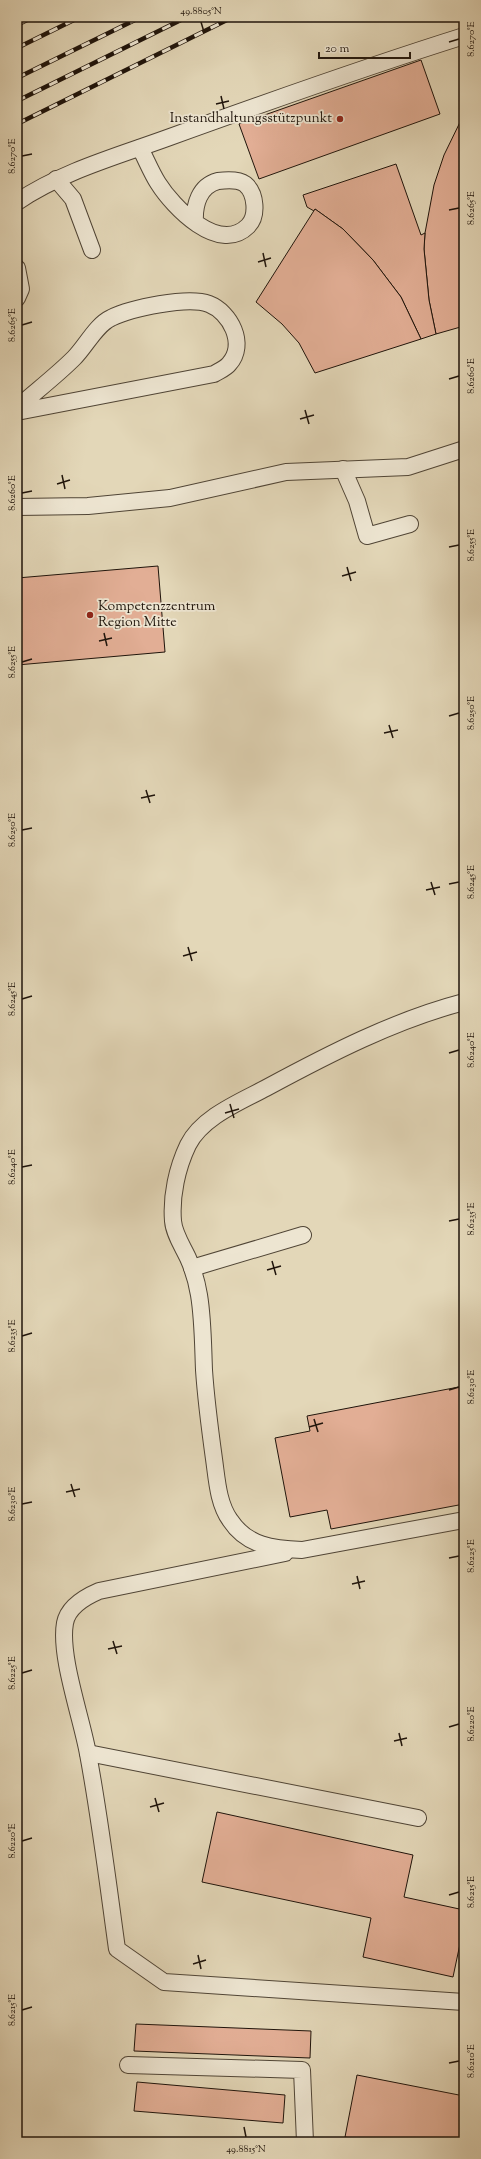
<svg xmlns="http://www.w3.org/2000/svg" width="481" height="2159" font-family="'Sorts Mill Goudy',serif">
	<rect width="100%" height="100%" fill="#e3d7b8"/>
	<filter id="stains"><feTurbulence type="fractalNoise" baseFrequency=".005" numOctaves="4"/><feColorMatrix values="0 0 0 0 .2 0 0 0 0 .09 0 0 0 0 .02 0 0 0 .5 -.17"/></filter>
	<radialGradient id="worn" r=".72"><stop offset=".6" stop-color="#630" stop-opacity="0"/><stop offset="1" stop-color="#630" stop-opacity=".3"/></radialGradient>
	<!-- building -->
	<g fill="#e2ae95" stroke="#1f140b">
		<path d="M421,60L440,114L259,179L239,124Z"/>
		<path d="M464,114V326L436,334L429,300L424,249L425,233L434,185L444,155Z"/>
		<path d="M396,164L421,235L425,233L424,249L429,300L436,334L421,339L401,297L373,260L343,229L315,209L314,211L307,207L303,195Z"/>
		<path d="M315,209L343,229L373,260L401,297L421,339L315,373L299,343L282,324L256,302Z"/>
		<path d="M158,566L165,652L17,665V578Z"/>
		<path d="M464,1386V1504L331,1529L327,1510L290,1517L275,1438L310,1431L307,1416Z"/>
		<path d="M217,1812L413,1855L404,1897L464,1910V1925L453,1977L363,1957L371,1918L202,1882Z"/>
		<path d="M136,2024L311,2031L310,2058L134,2051Z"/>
		<path d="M357,2075L464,2096V2142H372L345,2137Z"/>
		<path d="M137,2082L285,2095L283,2123L134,2111Z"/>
	</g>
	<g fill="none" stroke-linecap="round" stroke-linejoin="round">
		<!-- service casing -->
		<g stroke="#504536" stroke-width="18">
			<g id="service">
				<path d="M140,148C146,159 151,172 158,183C173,207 219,255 248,226C258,216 256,193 245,184C238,179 226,180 218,181C199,186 194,205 195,222"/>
				<path d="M56,179L73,199L92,250"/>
				<path d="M17,202C63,171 118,156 170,137C267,102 365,67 464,36"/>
				<path d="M17,268L21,289L17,298"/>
				<path d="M17,408C36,391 56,376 74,358C86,346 96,325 111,318C131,308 188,296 209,304C230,312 247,344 229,364C226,368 219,371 214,374L17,412"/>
				<path d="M343,469L357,501L367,536L410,524"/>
				<path d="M17,507L88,506L170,498L286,472L408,467L464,449"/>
				<path d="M464,1002C395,1020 329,1054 266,1088C240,1102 202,1117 188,1145C177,1168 171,1196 173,1221C174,1234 183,1247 188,1258C193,1269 197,1283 199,1295C203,1319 203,1345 204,1370C206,1400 210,1430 214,1459C217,1480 218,1503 230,1520C247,1546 273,1549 302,1550L464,1520"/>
				<path d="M192,1268L303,1235"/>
				<path d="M285,1553L99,1591C85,1597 68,1607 65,1623C59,1656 82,1719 88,1754C100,1818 108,1884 117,1949L164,1982L464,2002"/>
				<path d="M88,1753L418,1818"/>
				<path d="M128,2065L302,2070L305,2142"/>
			</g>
		</g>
		<!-- service -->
		<use href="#service" stroke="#ede5d1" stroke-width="16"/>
		<!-- rail casing -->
		<g stroke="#1f140b" stroke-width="4.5">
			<g id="rail">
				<path d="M17,25L33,17"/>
				<path d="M17,48L80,17"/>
				<path d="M17,78L141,17"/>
				<path d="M17,101L187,17"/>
				<path d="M17,124L233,17"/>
			</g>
		</g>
		<!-- rail -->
		<use href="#rail" stroke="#ede5d1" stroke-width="3" stroke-dasharray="9" stroke-linecap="butt"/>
	</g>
	<!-- ticks -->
	<path fill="none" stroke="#1f140b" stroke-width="1.5" d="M201,22L204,32M449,42L459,39M221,96L224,109M216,104L229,101M22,156L32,154M449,210L459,208M263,253L266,267M258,262L271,258M22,325L32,322M449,379L459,376M305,410L309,424M300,419L314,415M62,475L65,489M57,484L70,480M22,493L32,491M449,547L459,545M347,567L351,581M342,576L356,572M104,633L107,646M99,641L112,638M22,662L32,659M449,716L459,713M389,725L393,738M384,733L398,730M146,790L150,803M141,798L155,795M22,830L32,828M431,882L435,895M449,884L459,882M426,890L440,887M188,947L192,961M183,956L197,952M22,999L32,996M449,1053L459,1050M230,1104L234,1118M225,1113L239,1109M22,1167L32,1165M449,1221L459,1219M272,1261L276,1275M267,1270L281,1266M22,1336L32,1333M449,1390L459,1387M314,1419L318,1432M309,1427L323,1423M71,1484L75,1497M66,1492L80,1489M22,1504L32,1502M449,1558L459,1556M357,1576L360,1589M352,1584L365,1581M113,1641L117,1654M108,1649L122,1646M22,1673L32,1670M449,1727L459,1724M399,1733L402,1746M394,1741L407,1738M155,1798L159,1812M150,1807L164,1803M22,1841L32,1838M449,1895L459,1892M198,1955L201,1969M193,1964L206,1960M22,2010L32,2007M449,2063L459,2061M244,2127L246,2137"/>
	<!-- markers -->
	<g fill="#8f2418" stroke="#ede5d1" stroke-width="1.5">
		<circle cx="340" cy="119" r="4"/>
		<circle cx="90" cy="615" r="4"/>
	</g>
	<g text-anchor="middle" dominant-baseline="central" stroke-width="3.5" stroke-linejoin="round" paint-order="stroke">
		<!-- poi labels -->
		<g font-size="14" fill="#1f140b" stroke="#ede5d1" text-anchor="end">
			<text x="332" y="119">Instandhaltungsstützpunkt</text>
			<text x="98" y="607" text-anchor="start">Kompetenzzentrum<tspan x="98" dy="16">Region Mitte</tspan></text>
		</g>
	</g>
	<!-- margin -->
	<rect width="481" height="2159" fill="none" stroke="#e3d7b8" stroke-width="44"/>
	<!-- scale -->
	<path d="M319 52v6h91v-6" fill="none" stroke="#1f140b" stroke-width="2"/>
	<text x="325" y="52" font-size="12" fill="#1f140b" stroke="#ede5d1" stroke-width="3" paint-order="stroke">20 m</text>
	<rect x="22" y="22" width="437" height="2115" fill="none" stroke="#1f140b" stroke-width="1.5"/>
	<g font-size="10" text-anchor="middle" fill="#1f140b">
		<text x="201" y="14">49.8805°N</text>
		<text transform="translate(470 39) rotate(-90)" y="4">8.6270°E</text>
		<text transform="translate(11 156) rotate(-90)" y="4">8.6270°E</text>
		<text transform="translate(470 208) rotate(-90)" y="4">8.6265°E</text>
		<text transform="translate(11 325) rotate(-90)" y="4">8.6265°E</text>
		<text transform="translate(470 376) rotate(-90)" y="4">8.6260°E</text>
		<text transform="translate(11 493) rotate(-90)" y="4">8.6260°E</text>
		<text transform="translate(470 545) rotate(-90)" y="4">8.6255°E</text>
		<text transform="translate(11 662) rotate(-90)" y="4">8.6255°E</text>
		<text transform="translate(470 713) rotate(-90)" y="4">8.6250°E</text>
		<text transform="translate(11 830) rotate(-90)" y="4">8.6250°E</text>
		<text transform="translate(470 882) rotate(-90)" y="4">8.6245°E</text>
		<text transform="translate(11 999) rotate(-90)" y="4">8.6245°E</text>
		<text transform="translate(470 1050) rotate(-90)" y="4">8.6240°E</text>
		<text transform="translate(11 1167) rotate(-90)" y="4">8.6240°E</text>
		<text transform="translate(470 1219) rotate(-90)" y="4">8.6235°E</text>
		<text transform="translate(11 1336) rotate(-90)" y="4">8.6235°E</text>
		<text transform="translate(470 1387) rotate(-90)" y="4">8.6230°E</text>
		<text transform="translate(11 1504) rotate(-90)" y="4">8.6230°E</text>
		<text transform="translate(470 1556) rotate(-90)" y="4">8.6225°E</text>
		<text transform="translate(11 1673) rotate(-90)" y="4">8.6225°E</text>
		<text transform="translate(470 1724) rotate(-90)" y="4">8.6220°E</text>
		<text transform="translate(11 1841) rotate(-90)" y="4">8.6220°E</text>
		<text transform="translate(470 1892) rotate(-90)" y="4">8.6215°E</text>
		<text transform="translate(11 2010) rotate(-90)" y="4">8.6215°E</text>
		<text transform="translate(470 2061) rotate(-90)" y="4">8.6210°E</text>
		<text x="246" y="2152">49.8815°N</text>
	</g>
	<rect width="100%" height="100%" filter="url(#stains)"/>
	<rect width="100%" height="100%" fill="url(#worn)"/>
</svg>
